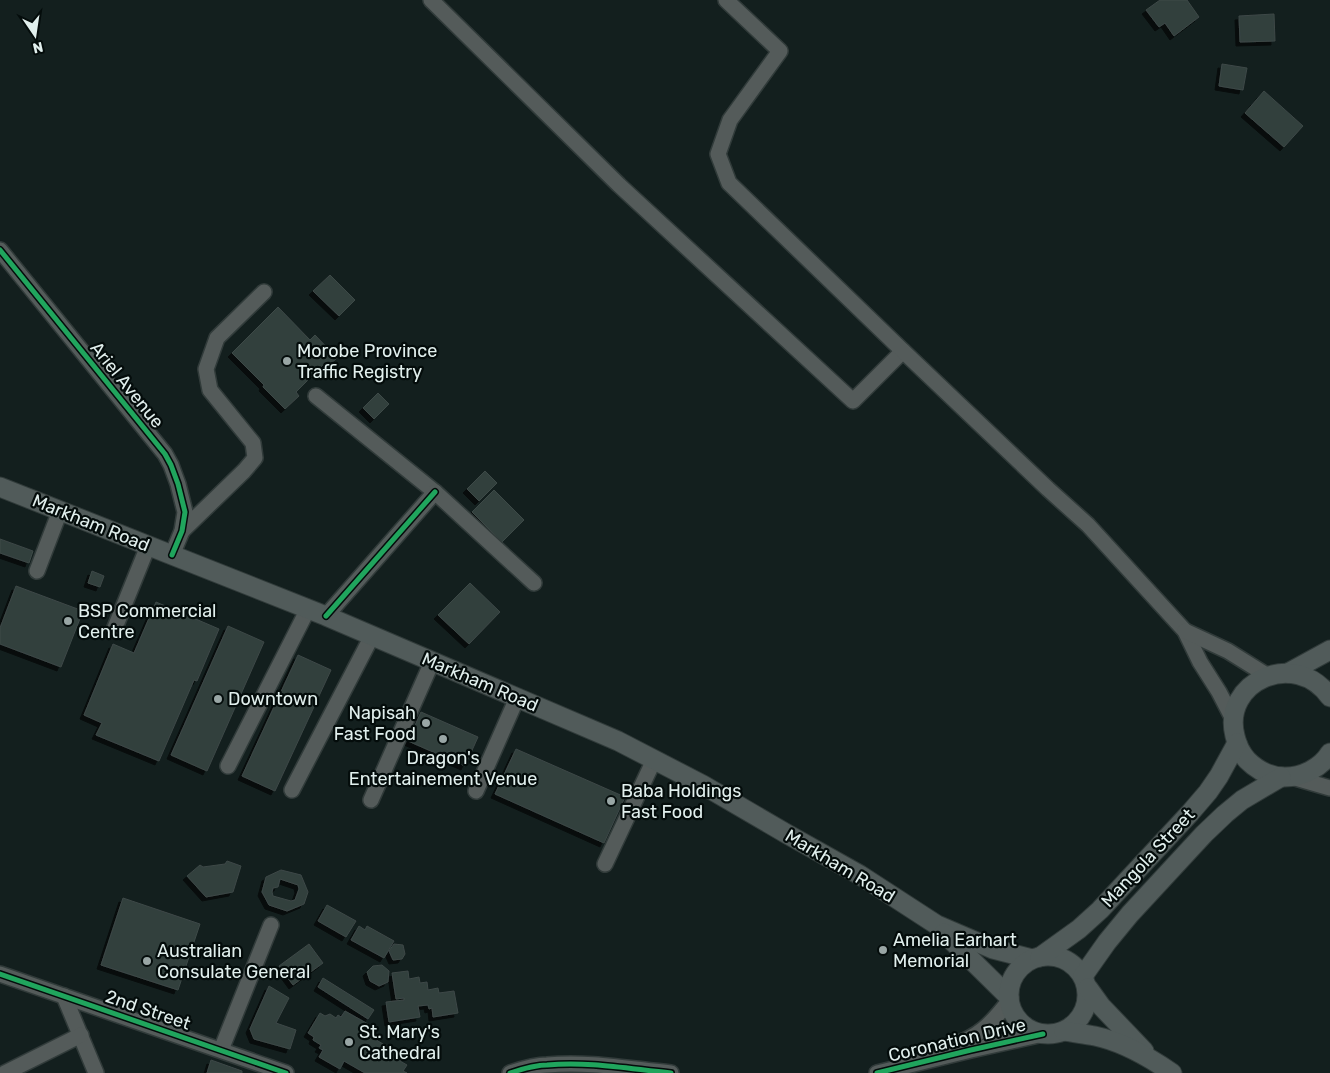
<svg xmlns="http://www.w3.org/2000/svg" width="1330" height="1073" font-family="Rubik,sans-serif">
	<defs>
		<filter id="shadow"><feDropShadow dx="-4" dy="4" stdDeviation="0" flood-color="#0009"/></filter>
	</defs>
	<rect width="100%" height="100%" fill="#131f1e"/>
	<!-- building -->
	<g fill="#31403e" stroke="#3e4847" fill-rule="evenodd" filter="url(#shadow)">
		<path d="M1160,0H1187L1199,17L1174,36L1165,23L1159,27L1146,10Z"/>
		<path d="M1274,14L1275,41L1240,42L1239,16Z"/>
		<path d="M1222,64L1247,68L1243,90L1219,86Z"/>
		<path d="M1264,91L1303,126L1284,147L1245,113Z"/>
		<path d="M330,275L355,300L339,316L313,291Z"/>
		<path d="M278,307L310,340L315,335L337,358L327,367L324,364L296,392L299,396L285,409L263,387L264,385L232,353Z"/>
		<path d="M378,393L389,404L374,419L363,408Z"/>
		<path d="M485,471L497,483L479,501L467,489Z"/>
		<path d="M494,490L524,520L502,542L472,512Z"/>
		<path d="M0,539L33,551L29,563L0,553Z"/>
		<path d="M92,571L104,576L100,587L88,583Z"/>
		<path d="M470,583L500,612L469,644L438,615Z"/>
		<path d="M16,586L83,611L61,667L0,644V628Z"/>
		<path d="M156,602L219,629L197,681L194,680L159,761L96,735L102,723L84,715L113,644L134,653Z"/>
		<path d="M228,626L264,642L207,771L171,755Z"/>
		<path d="M298,655L331,670L275,791L242,776Z"/>
		<path d="M421,712L478,737L465,766L408,741Z"/>
		<path d="M516,749L625,797L604,843L495,794Z"/>
		<path d="M227,861L241,866L233,892L206,897L187,876L200,865L203,867L225,864Z"/>
		<path d="M281,870L301,875L308,892L304,904L287,911L269,905L262,892L266,877ZM280,879L298,885L299,889L295,900L291,901L273,896L272,892L273,888L278,887Z"/>
		<path d="M123,898L200,924L178,990L101,965Z"/>
		<path d="M327,905L356,921L346,937L318,921Z"/>
		<path d="M359,926L365,930L367,926L394,941L384,958L351,940Z"/>
		<path d="M309,944L323,963L293,985L279,966Z"/>
		<path d="M394,944L403,945L405,954L402,959L393,960L389,951Z"/>
		<path d="M382,965L389,971L388,982L379,986L370,981L367,972L373,966Z"/>
		<path d="M408,971L409,979L419,977L420,983L427,982L428,990L438,988L439,993L454,991L458,1013L433,1017L432,1008L429,1009L428,1005L418,1006L420,1017L389,1022L386,1002L404,1000V998L396,999L392,973Z"/>
		<path d="M323,978L374,1010L368,1019L318,987Z"/>
		<path d="M269,986L289,998L276,1023L296,1030L290,1049L254,1039L250,1029Z"/>
		<path d="M345,1011L368,1024L363,1032L403,1056L400,1061L407,1065L403,1071L407,1073H365L344,1061L340,1069L319,1057L323,1050L319,1048L321,1045L313,1040L314,1037L308,1033L320,1013L325,1016L330,1014L336,1018L338,1015L341,1017Z"/>
		<path d="M211,1060L242,1071V1073H207Z"/>
	</g>
	<g fill="none" stroke-linecap="round" stroke-linejoin="round">
		<!-- minor casing -->
		<g stroke="#313b3a" stroke-width="18">
			<g id="minor">
				<path d="M431,0L619,185L853,401L903,351"/>
				<path d="M726,0L780,51L730,120L718,154L729,183L903,351L1048,489L1088,525L1185,631L1200,662L1219,692L1233,719"/>
				<path d="M0,250L165,454L171,465L178,484L185,512L182,531L172,555"/>
				<path d="M316,396L435,492L534,583"/>
				<path d="M182,531L244,471L255,458L253,443L210,390L206,369L217,338L264,292"/>
				<path d="M37,571L60,511"/>
				<path d="M326,616L435,492"/>
				<path d="M114,630L148,546"/>
				<path d="M1185,631L1228,651L1268,676"/>
				<path d="M228,766L308,609"/>
				<path d="M1292,777L1330,788"/>
				<path d="M292,790L372,636"/>
				<path d="M476,791L517,698"/>
				<path d="M371,800L432,662"/>
				<path d="M605,864L654,760"/>
				<path d="M0,974L286,1073"/>
				<path d="M64,996L96,1073"/>
				<path d="M951,1046C979,1037 991,1024 1009,1001"/>
				<path d="M221,1050L271,925"/>
				<path d="M5,1073L81,1035"/>
				<path d="M510,1073C522,1069 535,1065 547,1065C588,1061 630,1069 671,1073"/>
				<path d="M877,1073L971,1050L1043,1034"/>
			</g>
		</g>
		<!-- major casing -->
		<g stroke="#313b3a" stroke-width="21">
			<g id="major">
				<path d="M0,487L326,616L618,741L703,785L787,834L860,875L937,925L993,949L1032,959"/>
				<path d="M1288,673L1330,650"/>
				<path d="M1330,697C1295,648 1221,682 1235,736C1237,745 1241,753 1247,760C1257,770 1270,777 1285,777C1302,777 1321,768 1330,753"/>
				<path d="M944,933L1009,997"/>
				<circle cx="1048" cy="995" r="39"/>
				<path d="M1040,957L1079,929L1100,910L1190,813L1208,792L1219,776L1237,743"/>
				<path d="M1083,976L1107,942L1130,914L1204,834L1225,814L1242,800L1281,777"/>
				<path d="M1088,988L1101,1006L1144,1051"/>
				<path d="M1064,1031C1075,1033 1085,1034 1095,1036C1123,1042 1149,1057 1172,1073"/>
			</g>
		</g>
		<!-- minor -->
		<use href="#minor" stroke="#545b5a" stroke-width="15"/>
		<!-- major -->
		<use href="#major" stroke="#515b5a" stroke-width="19"/>
		<!-- cycleway casing -->
		<g stroke="#040c0b" stroke-width="8">
			<g id="cycleway">
				<path d="M0,250L165,454L171,465L178,484L185,512L182,531L172,555"/>
				<path d="M326,616L435,492"/>
				<path d="M0,974L286,1073"/>
				<path d="M510,1073C522,1069 535,1065 547,1065C588,1061 630,1069 671,1073"/>
				<path d="M877,1073L971,1050L1043,1034"/>
			</g>
		</g>
		<!-- cycleway -->
		<use href="#cycleway" stroke="#20a55d" stroke-width="5"/>
	</g>
	<!-- markers -->
	<g fill="#99a6a5" stroke="#040c0b" stroke-width="2">
		<circle cx="287" cy="361" r="5"/>
		<circle cx="68" cy="621" r="5"/>
		<circle cx="218" cy="699" r="5"/>
		<circle cx="426" cy="723" r="5"/>
		<circle cx="443" cy="739" r="5"/>
		<circle cx="611" cy="801" r="5"/>
		<circle cx="883" cy="950" r="5"/>
		<circle cx="147" cy="961" r="5"/>
		<circle cx="349" cy="1042" r="5"/>
	</g>
	<g text-anchor="middle" dominant-baseline="central" stroke-width="4.5" stroke-linejoin="round" paint-order="stroke">
		<!-- poi labels -->
		<g font-size="18" fill="#e1efed" stroke="#040c0b" text-anchor="start">
			<text x="297" y="351">Morobe Province<tspan x="297" dy="21">Traffic Registry</tspan></text>
			<text x="78" y="611">BSP Commercial<tspan x="78" dy="21">Centre</tspan></text>
			<text x="228" y="699">Downtown</text>
			<text x="416" y="713" text-anchor="end">Napisah<tspan x="416" dy="21">Fast Food</tspan></text>
			<text x="443" y="758" text-anchor="middle">Dragon's<tspan x="443" dy="21">Entertainement Venue</tspan></text>
			<text x="621" y="791">Baba Holdings<tspan x="621" dy="21">Fast Food</tspan></text>
			<text x="893" y="940">Amelia Earhart<tspan x="893" dy="21">Memorial</tspan></text>
			<text x="157" y="951">Australian<tspan x="157" dy="21">Consulate General</tspan></text>
			<text x="359" y="1032">St. Mary's<tspan x="359" dy="21">Cathedral</tspan></text>
		</g>
		<!-- street labels -->
		<g font-size="18" fill="#e1efed" stroke="#040c0b">
			<text transform="translate(127 385) rotate(51)">Ariel Avenue</text>
			<text transform="translate(91 523) rotate(22)">Markham Road</text>
			<text transform="translate(480 682) rotate(23)">Markham Road</text>
			<text transform="translate(1148 858) rotate(-47)">Mangola Street</text>
			<text transform="translate(840 866) rotate(31)">Markham Road</text>
			<text transform="translate(148 1010) rotate(19)">2nd Street</text>
			<text transform="translate(957 1040) rotate(-13)">Coronation Drive</text>
		</g>
	</g>
	<!-- north arrow -->
	<g transform="translate(35 35) rotate(167)" stroke="#040c0b" stroke-width="4" paint-order="stroke">
	<path d="M0-4L9 19L0 12L-9 19Z" fill="#e1efed"/>
	<text y="-8" font-size="14" font-weight="bold" text-anchor="middle" fill="#e1efed">N</text>
	</g>
</svg>
